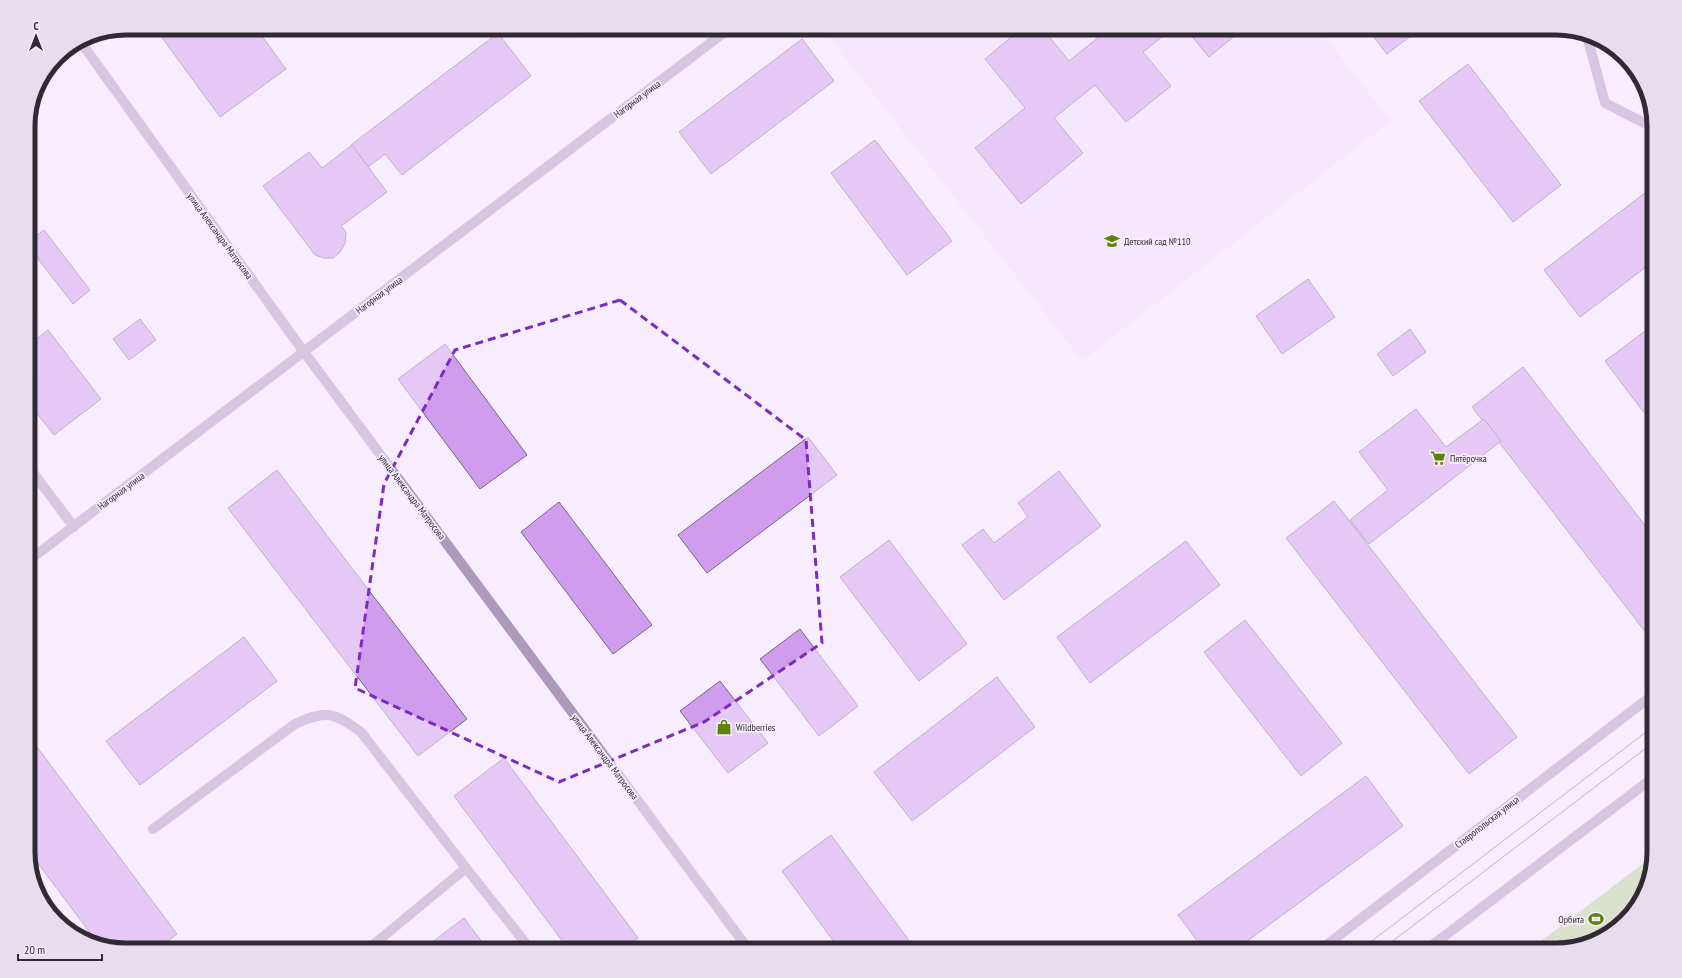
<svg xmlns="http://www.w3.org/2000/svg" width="1682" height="978" font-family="'PT Sans Narrow',sans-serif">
	<rect width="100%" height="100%" fill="#f8edff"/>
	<!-- built -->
	<g fill="#f2e0fd">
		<path d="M558,28H589L569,43Z"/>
		<path d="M822,28H1318L1391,121L1082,361Z"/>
	</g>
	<!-- green -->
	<path fill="#b7d592" d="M1653,856L1641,901L1605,937L1556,950H1529Z"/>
	<!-- building -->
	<g fill="#d09cee" stroke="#766780">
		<path d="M155,28H256L286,69L220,117Z"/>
		<path d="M1022,28H1042L1069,61L1110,28H1173L1143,52L1171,86L1126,122L1095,85L1054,118L1083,153L1021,204L975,148L1025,108L985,59Z"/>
		<path d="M1185,28H1244L1209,57Z"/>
		<path d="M1367,28H1421L1387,54Z"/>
		<path d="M498,33L531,76L402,175L385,154L368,167L351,145Z"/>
		<path d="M802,39L834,81L711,174L679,132Z"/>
		<path d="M1468,64L1561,185L1513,222L1419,101Z"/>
		<path d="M875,140L952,241L907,275L831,173Z"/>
		<path d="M352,145L387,192L341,226L346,232L345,243L340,252L333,258H324L315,255L263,186L309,152L322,168Z"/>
		<path d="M1654,186V261L1580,317L1544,270Z"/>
		<path d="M44,230L90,290L73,304L28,246V242Z"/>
		<path d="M1308,279L1335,317L1282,354L1256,316Z"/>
		<path d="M140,319L156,340L129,360L113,339Z"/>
		<path d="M1652,326L1654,329V426L1605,361Z"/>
		<path d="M1410,329L1426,352L1393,376L1377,354Z"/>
		<path d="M48,330L101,399L54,435L28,402V346Z"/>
		<path d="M445,344L527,455L480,489L398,379Z"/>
		<path d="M1523,367L1654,537V635L1650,638L1472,407Z"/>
		<path d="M1416,409L1446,447L1484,419L1501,441L1369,544L1350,520L1388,490L1359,452Z"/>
		<path d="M808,437L837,475L707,573L678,535Z"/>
		<path d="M277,470L467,719L418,756L228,508Z"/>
		<path d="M1059,471L1101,526L1004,600L962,545L983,529L994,543L1028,517L1018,503Z"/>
		<path d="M1334,501L1517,737L1469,774L1286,538Z"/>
		<path d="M559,502L652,625L613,654L521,532Z"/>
		<path d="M889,540L967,644L919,681L840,577Z"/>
		<path d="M1186,541L1220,585L1090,683L1057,637Z"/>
		<path d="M1245,620L1342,743L1301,776L1204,652Z"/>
		<path d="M800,629L858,706L819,736L760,659Z"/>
		<path d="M244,637L277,681L140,785L106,741Z"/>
		<path d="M997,677L1035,727L912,821L874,772Z"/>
		<path d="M720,681L768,743L728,773L680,711Z"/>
		<path d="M28,735L177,934L156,950H126L97,942L28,850Z"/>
		<path d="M504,758L638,938L622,950H569L454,796Z"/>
		<path d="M1366,776L1403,826L1235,950H1204L1178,915Z"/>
		<path d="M831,835L916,950H840L782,871Z"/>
		<path d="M464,918L488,950H422Z"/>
		<path d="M1140,946L1143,950H1135Z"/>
	</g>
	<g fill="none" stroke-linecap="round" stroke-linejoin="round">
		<!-- minor -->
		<g stroke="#ae98bc" stroke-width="10">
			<path d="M1587,36L1605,103L1654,128"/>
			<path d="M80,41L304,352L749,950"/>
			<path d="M28,466L74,527"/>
			<path d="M28,561L730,28"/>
			<path d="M153,829L295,724C327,709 334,713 361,732L466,868"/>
			<path d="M367,950L466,868L531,950"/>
			<path d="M735,950L745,945"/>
			<path d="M1320,950L1654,694"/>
			<path d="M1426,950L1654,777"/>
		</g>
		<!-- tram -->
		<g stroke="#7d7482" stroke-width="1">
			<path d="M1360,950L1654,726"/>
			<path d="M1381,950L1654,742"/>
		</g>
	</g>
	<!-- marked area -->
	<path d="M0 0H1682V978H0ZM620,300L806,440L822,643L704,722L559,782L355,688L384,484L455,350Z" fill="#f8edff" fill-opacity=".55" fill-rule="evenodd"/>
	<path fill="none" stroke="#7b2cbf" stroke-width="3" stroke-dasharray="8 5" stroke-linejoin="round" d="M620,300L806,440L822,643L704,722L559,782L355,688L384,484L455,350Z"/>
	<!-- icons -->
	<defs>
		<g id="school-bare" transform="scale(1.2)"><path d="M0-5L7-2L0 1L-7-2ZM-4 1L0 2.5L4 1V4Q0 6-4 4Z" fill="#5c8305" stroke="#f8edff" stroke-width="2.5" paint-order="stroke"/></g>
		<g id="supermarket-bare" transform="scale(1.2)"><path d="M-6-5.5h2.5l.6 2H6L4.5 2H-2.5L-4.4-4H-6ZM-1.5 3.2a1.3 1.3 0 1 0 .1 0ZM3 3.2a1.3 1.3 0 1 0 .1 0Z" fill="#5c8305" stroke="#f8edff" stroke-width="2.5" paint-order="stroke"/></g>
		<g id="shop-bare" transform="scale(1.2)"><path d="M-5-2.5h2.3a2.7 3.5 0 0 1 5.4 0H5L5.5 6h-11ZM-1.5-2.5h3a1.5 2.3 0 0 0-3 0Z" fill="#5c8305" stroke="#f8edff" stroke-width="2.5" paint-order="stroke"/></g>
		<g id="stadium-bare" transform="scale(1.2)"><path d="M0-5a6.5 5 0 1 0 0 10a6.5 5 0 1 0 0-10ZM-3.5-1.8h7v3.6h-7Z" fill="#5c8305" stroke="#f8edff" stroke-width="2.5" paint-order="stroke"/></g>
	</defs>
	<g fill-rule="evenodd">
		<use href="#school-bare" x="1112" y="241"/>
		<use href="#supermarket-bare" x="1438" y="458"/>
		<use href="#shop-bare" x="724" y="727"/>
		<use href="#stadium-bare" x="1596" y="919"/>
	</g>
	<g text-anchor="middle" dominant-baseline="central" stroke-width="3.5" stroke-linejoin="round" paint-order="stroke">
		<!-- street labels -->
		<g font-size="10" fill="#312a35" stroke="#f8edff">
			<text transform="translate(637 99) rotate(-37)">Нагорная улица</text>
			<text transform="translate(220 236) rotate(54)">улица Александра Матросова</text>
			<text transform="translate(379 295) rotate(-37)">Нагорная улица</text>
			<text transform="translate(121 491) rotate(-37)">Нагорная улица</text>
			<text transform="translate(412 497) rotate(53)">улица Александра Матросова</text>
			<text transform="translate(605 757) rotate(53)">улица Александра Матросова</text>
			<text transform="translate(1487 822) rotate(-38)">Ставропольская улица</text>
		</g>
		<!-- poi labels -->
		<g font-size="10" fill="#312a35" stroke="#f8edff" text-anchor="start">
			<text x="1124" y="241">Детский сад №110</text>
			<text x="1450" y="458">Пятёрочка</text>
			<text x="736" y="727">Wildberries</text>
			<text x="1584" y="919" text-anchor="end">Орбита</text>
		</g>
	</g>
	<!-- crop -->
	<path d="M0 0H1682V978H0ZM126 35H1556A91 91 0 0 1 1647 126V852A91 91 0 0 1 1556 943H126A91 91 0 0 1 35 852V126A91 91 0 0 1 126 35Z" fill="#e8ddef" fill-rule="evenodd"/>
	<path fill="none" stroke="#312a35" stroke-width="5" d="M126 35H1556A91 91 0 0 1 1647 126V852A91 91 0 0 1 1556 943H126A91 91 0 0 1 35 852V126A91 91 0 0 1 126 35Z"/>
	<!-- north arrow -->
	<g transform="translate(36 36)" stroke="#f8edff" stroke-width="3" paint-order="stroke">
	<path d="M0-3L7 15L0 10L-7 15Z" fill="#312a35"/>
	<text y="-6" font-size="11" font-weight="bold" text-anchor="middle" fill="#312a35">С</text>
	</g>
	<!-- scale -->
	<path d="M18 954v6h84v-6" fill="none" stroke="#312a35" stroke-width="2"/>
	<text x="24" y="954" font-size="12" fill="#312a35" stroke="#f8edff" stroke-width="3" paint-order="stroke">20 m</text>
</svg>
